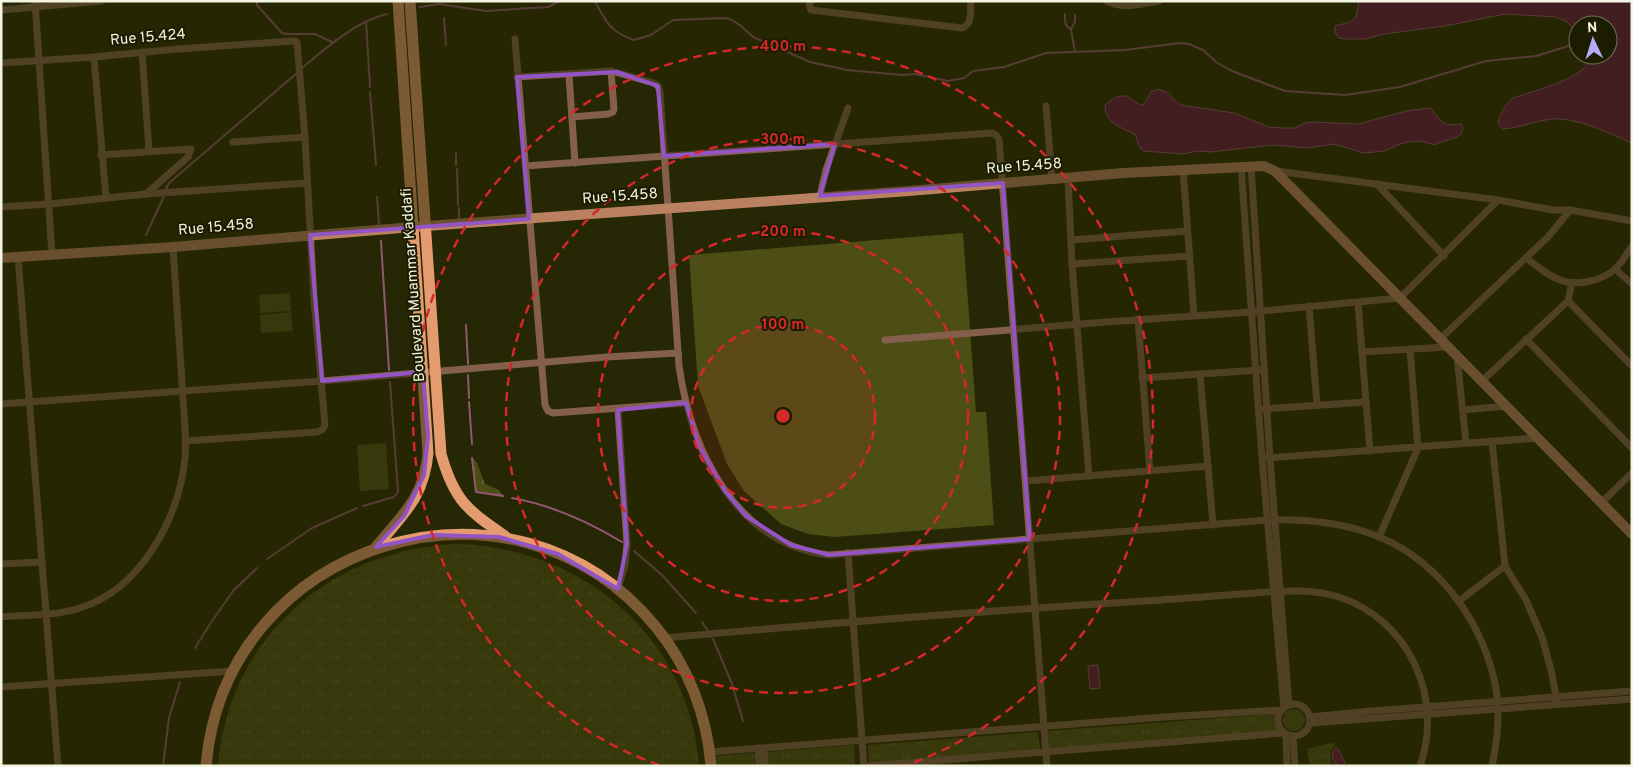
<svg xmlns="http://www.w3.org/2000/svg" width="1633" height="767" font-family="Overpass,sans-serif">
	<defs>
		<pattern id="grass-tufts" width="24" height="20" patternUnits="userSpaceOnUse" patternTransform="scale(1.25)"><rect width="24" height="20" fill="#4c4e15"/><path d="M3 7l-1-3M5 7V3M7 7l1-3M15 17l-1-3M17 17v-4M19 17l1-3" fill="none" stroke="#666837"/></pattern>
	</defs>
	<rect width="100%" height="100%" fill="#262704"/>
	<!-- grass -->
	<g fill="url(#grass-tufts)">
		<path d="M473,458L477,463L485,484L499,490L503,496L476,492Z"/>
		<path d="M460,544C585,549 689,638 699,766H218C228,637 333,547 460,544Z"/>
		<circle cx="1294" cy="720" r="11"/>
		<path d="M1273,714H1275L1277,733L1049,751L1048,731Z"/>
		<path d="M1038,732L1040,750L869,763L868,745Z"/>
		<path d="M1335,742V746L1330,751L1331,765L1310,766L1307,749Z"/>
		<path d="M854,745L855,764L835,766H767L766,752Z"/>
		<path d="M754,753L755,766H716L715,756Z"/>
	</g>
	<!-- pitch -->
	<g fill="#4c4e15">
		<path d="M963,233L976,412H986L994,525L835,537L808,534L781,524L744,491L727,464L698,386L689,255Z"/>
		<path d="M290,293L291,311L260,313L259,295Z"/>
		<path d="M291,312L293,331L261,333L260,315Z"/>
		<path d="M386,443L389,489L360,491L357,445Z"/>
	</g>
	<!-- water -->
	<g fill="#671443" stroke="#915772">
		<path d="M1359,1H1632V143C1610,134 1585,121 1561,119C1545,117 1521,128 1503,129L1498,123C1501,112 1504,106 1513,98C1530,92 1593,77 1590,55H1608V25H1578V33L1567,22L1556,17L1505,14L1445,26L1384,34L1366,39H1345L1339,38L1335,32V26L1350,22L1356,17Z"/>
		<path d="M1159,89L1170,94L1173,99L1181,105L1234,113L1269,127L1281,128H1295L1305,123L1314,122L1359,124L1406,111L1430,108L1442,122L1448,125L1461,124L1463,128L1461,134C1453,140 1444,140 1435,145L1420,141L1409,142L1400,144L1385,151L1364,153L1334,144L1307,148L1273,145L1210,152L1198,151L1182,154L1144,151L1140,148L1135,134C1121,128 1105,123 1105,105C1110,100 1121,93 1128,97C1134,100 1135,104 1143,105L1151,92Z"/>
		<path d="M1098,665L1100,688L1090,689L1088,666Z"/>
		<path d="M1336,748L1338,749L1345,763L1343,766L1337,765L1333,760L1332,753Z"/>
	</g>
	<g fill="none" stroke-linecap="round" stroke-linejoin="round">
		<!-- stream -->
		<g stroke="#915772" stroke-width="2">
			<path d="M257,1V5L282,33L288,34H315L332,42"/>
			<path d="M595,1C606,22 610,32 634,40L651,35L673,20L725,18L732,20L741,26L753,37L810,62L847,70L902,75L915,74L948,81L964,78L973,71L1004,67L1046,53L1125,50L1180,43L1189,44L1203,50L1216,62L1232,71L1285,91L1345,95L1400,87L1486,61L1536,56L1578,43"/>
			<path d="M420,7L439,4L486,11L548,7L560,1"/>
			<path d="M1065,14C1065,21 1064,26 1071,29L1075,52"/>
			<path d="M444,18L446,45"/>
			<path d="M366,22L370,87"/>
			<path d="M1071,29L1075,22V15"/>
			<path d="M302,68C326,48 356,21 387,14"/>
			<path d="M370,92L376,165"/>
			<path d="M456,153V165"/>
			<path d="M457,169L458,205"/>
			<path d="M166,189L169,183L297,73"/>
			<path d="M377,197L379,224"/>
			<path d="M459,208V219"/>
			<path d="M146,235L164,196"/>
			<path d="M381,241L389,370"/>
			<path d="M466,325L468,364"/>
			<path d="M468,375L469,398"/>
			<path d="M469,402L472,444"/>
			<path d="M472,458L476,492L503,496"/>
			<path d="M512,498C552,505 587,521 622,542"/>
			<path d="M363,506L394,497L398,492L390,382"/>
			<path d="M634,551L662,575L696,613"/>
			<path d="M267,559L312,528L357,508"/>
			<path d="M702,622L708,631"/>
			<path d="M713,639L732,684L743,721"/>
			<path d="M195,648L210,624L233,591L257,568"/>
			<path d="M163,766L169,718L180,682"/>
		</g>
		<!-- minor -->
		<g stroke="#84604c" stroke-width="7">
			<path d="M35,1L52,255"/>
			<path d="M811,1L809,4L811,10L962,28C973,24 970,11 971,1"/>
			<path d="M1106,1C1123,10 1141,4 1159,1"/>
			<path d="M1,10L101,1"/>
			<path d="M515,39L545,405L548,411L553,413L686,403"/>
			<path d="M142,52L149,151"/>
			<path d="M94,57L106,198"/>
			<path d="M1,63L94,57L178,49L293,41L297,42L305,137L314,300L325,425L322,430L317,432L185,441"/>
			<path d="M569,75L575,163"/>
			<path d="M517,77L611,71L654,83L658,86L660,92L679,366C691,450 735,544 829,555L1268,520C1303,519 1337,522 1369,533C1433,555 1479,615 1494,679C1501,708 1498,738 1492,766"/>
			<path d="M1046,106L1052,180"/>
			<path d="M572,117L608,114L613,112L614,109L611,71"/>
			<path d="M233,142L305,137"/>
			<path d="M101,155L191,149L188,157L146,194"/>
			<path d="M525,166L992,133L996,135L999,139L1047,766"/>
			<path d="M1241,166L1262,458L1284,708"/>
			<path d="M1251,166L1270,458L1289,705"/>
			<path d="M1183,169L1194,315"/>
			<path d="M1276,171L1498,200L1553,210H1570L1632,221"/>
			<path d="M1068,178L1072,264L1089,476"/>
			<path d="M1377,184L1444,256"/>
			<path d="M820,196L826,170L848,108"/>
			<path d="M1,207L49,204L146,194L307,183"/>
			<path d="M1071,240L1187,231"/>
			<path d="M18,257L58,766"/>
			<path d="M1526,258C1537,266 1549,277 1563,281C1579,286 1603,280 1615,269C1622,263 1627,253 1632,246"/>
			<path d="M1072,264L1189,256"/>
			<path d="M1615,269L1632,284"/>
			<path d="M1568,301L1632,366"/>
			<path d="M1358,303L1370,451"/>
			<path d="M1309,306L1317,405"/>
			<path d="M1138,319L1150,471"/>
			<path d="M1440,339L1548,237L1570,210"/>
			<path d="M1526,339L1632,448"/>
			<path d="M885,340L1106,322L1252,312L1400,298L1498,200"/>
			<path d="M1362,352L1448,347"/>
			<path d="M1457,356L1466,443"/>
			<path d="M1200,374L1213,525"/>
			<path d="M1142,378L1259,370"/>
			<path d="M1482,381L1568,301L1572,282"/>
			<path d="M1,404L322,381L607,357L678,353"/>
			<path d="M1264,409L1366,402"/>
			<path d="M1463,410L1507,406"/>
			<path d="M1492,441L1505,566L1526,600L1542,637L1551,670L1557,701"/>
			<path d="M1266,458L1538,438"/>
			<path d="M1026,481L1208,466"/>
			<path d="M1601,503L1632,473"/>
			<path d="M1379,537L1418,448L1410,350"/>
			<path d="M848,553L864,766"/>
			<path d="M1,564L41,562"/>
			<path d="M618,589L625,565L627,544L618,410"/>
			<path d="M1459,601L1505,566"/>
			<path d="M1,617C27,615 55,616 80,608C141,589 179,518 185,458C187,432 183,408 182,383C179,337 176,292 173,247"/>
			<path d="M664,638C830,623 996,610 1161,600C1193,598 1224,595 1255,593C1283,591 1311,588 1339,597C1409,620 1444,697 1420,766"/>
			<path d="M1,687L233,671"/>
			<circle cx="1294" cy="720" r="16"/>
			<path d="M1310,717L1372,711L1632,691"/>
			<path d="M1310,723L1632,699"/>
			<path d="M1286,734L1287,766"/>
			<path d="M1293,736L1295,766"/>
			<path d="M758,748L759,766"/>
			<path d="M764,748L765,766"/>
			<path d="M710,752L1164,717L1282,710"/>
			<path d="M868,766L1284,733"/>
		</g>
		<!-- secondary -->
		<path stroke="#ba8160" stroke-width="10" d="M1,258L173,247L413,227L909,191L1124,173L1264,166L1275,171L1632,534"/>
		<!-- primary -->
		<g stroke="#e49b70" stroke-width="11">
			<path d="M410,1L441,454C454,500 467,510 505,536"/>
			<path d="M376,547C403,514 424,498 428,453L398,1"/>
			<path d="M206,766C225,540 513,452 656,627C688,666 707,715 711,766"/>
		</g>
	</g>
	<!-- marked area -->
	<path d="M0 0H1633V767H0ZM617,72L658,86L664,156L835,144L820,196L1003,183L1030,539L829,555L791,545L746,516L725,491L699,446L686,403L618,410L627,544L618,589L558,554L499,537L433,535L376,547L404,516L424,475L428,437L423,372L322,381L310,235L529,219L517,77Z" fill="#262704" fill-opacity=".55" fill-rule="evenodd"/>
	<path fill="none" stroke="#9354c6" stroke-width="4" stroke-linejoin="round" d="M617,72L658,86L664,156L835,144L820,196L1003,183L1030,539L829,555L791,545L746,516L725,491L699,446L686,403L618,410L627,544L618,589L558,554L499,537L433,535L376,547L404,516L424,475L428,437L423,372L322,381L310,235L529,219L517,77Z"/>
	<!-- distance rings -->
	<circle cx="783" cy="416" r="92" fill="#d62828" fill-opacity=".12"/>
	<g fill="none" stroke="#d62828" stroke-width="2.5" stroke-dasharray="9 6">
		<circle cx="783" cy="416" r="92"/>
		<circle cx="783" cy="416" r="185"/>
		<circle cx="783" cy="416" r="277"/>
		<path d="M659 765A370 370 0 1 1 907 765"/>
	</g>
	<g text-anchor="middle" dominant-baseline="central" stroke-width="4" stroke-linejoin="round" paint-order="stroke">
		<!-- street labels -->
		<g font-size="15" fill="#f3f4e1" stroke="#1c1d00">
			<text transform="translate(148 38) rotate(-5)">Rue 15.424</text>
			<text transform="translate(1024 167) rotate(-4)">Rue 15.458</text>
			<text transform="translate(620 197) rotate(-4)">Rue 15.458</text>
			<text transform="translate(216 228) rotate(-5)">Rue 15.458</text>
			<text transform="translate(414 285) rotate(-94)">Boulevard Muammar Kaddafi</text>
		</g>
	</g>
	<circle cx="783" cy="416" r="8" fill="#d62828" stroke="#1c1d00" stroke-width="2.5"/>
	<g font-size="15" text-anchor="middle" font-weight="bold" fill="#d62828" stroke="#1c1d00" stroke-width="4" stroke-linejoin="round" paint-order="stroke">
		<text x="783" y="51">400 m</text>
		<text x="783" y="144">300 m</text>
		<text x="783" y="236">200 m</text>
		<text x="783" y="329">100 m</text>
	</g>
	<!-- border -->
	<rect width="1633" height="767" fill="none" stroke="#f3f4e1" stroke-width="5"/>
	<!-- north arrow -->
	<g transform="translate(1593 40) rotate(356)"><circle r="24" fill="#1c1d00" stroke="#72735a"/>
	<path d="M0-4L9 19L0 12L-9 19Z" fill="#b7abf8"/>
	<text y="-8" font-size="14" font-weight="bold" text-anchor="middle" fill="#f3f4e1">N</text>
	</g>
</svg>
